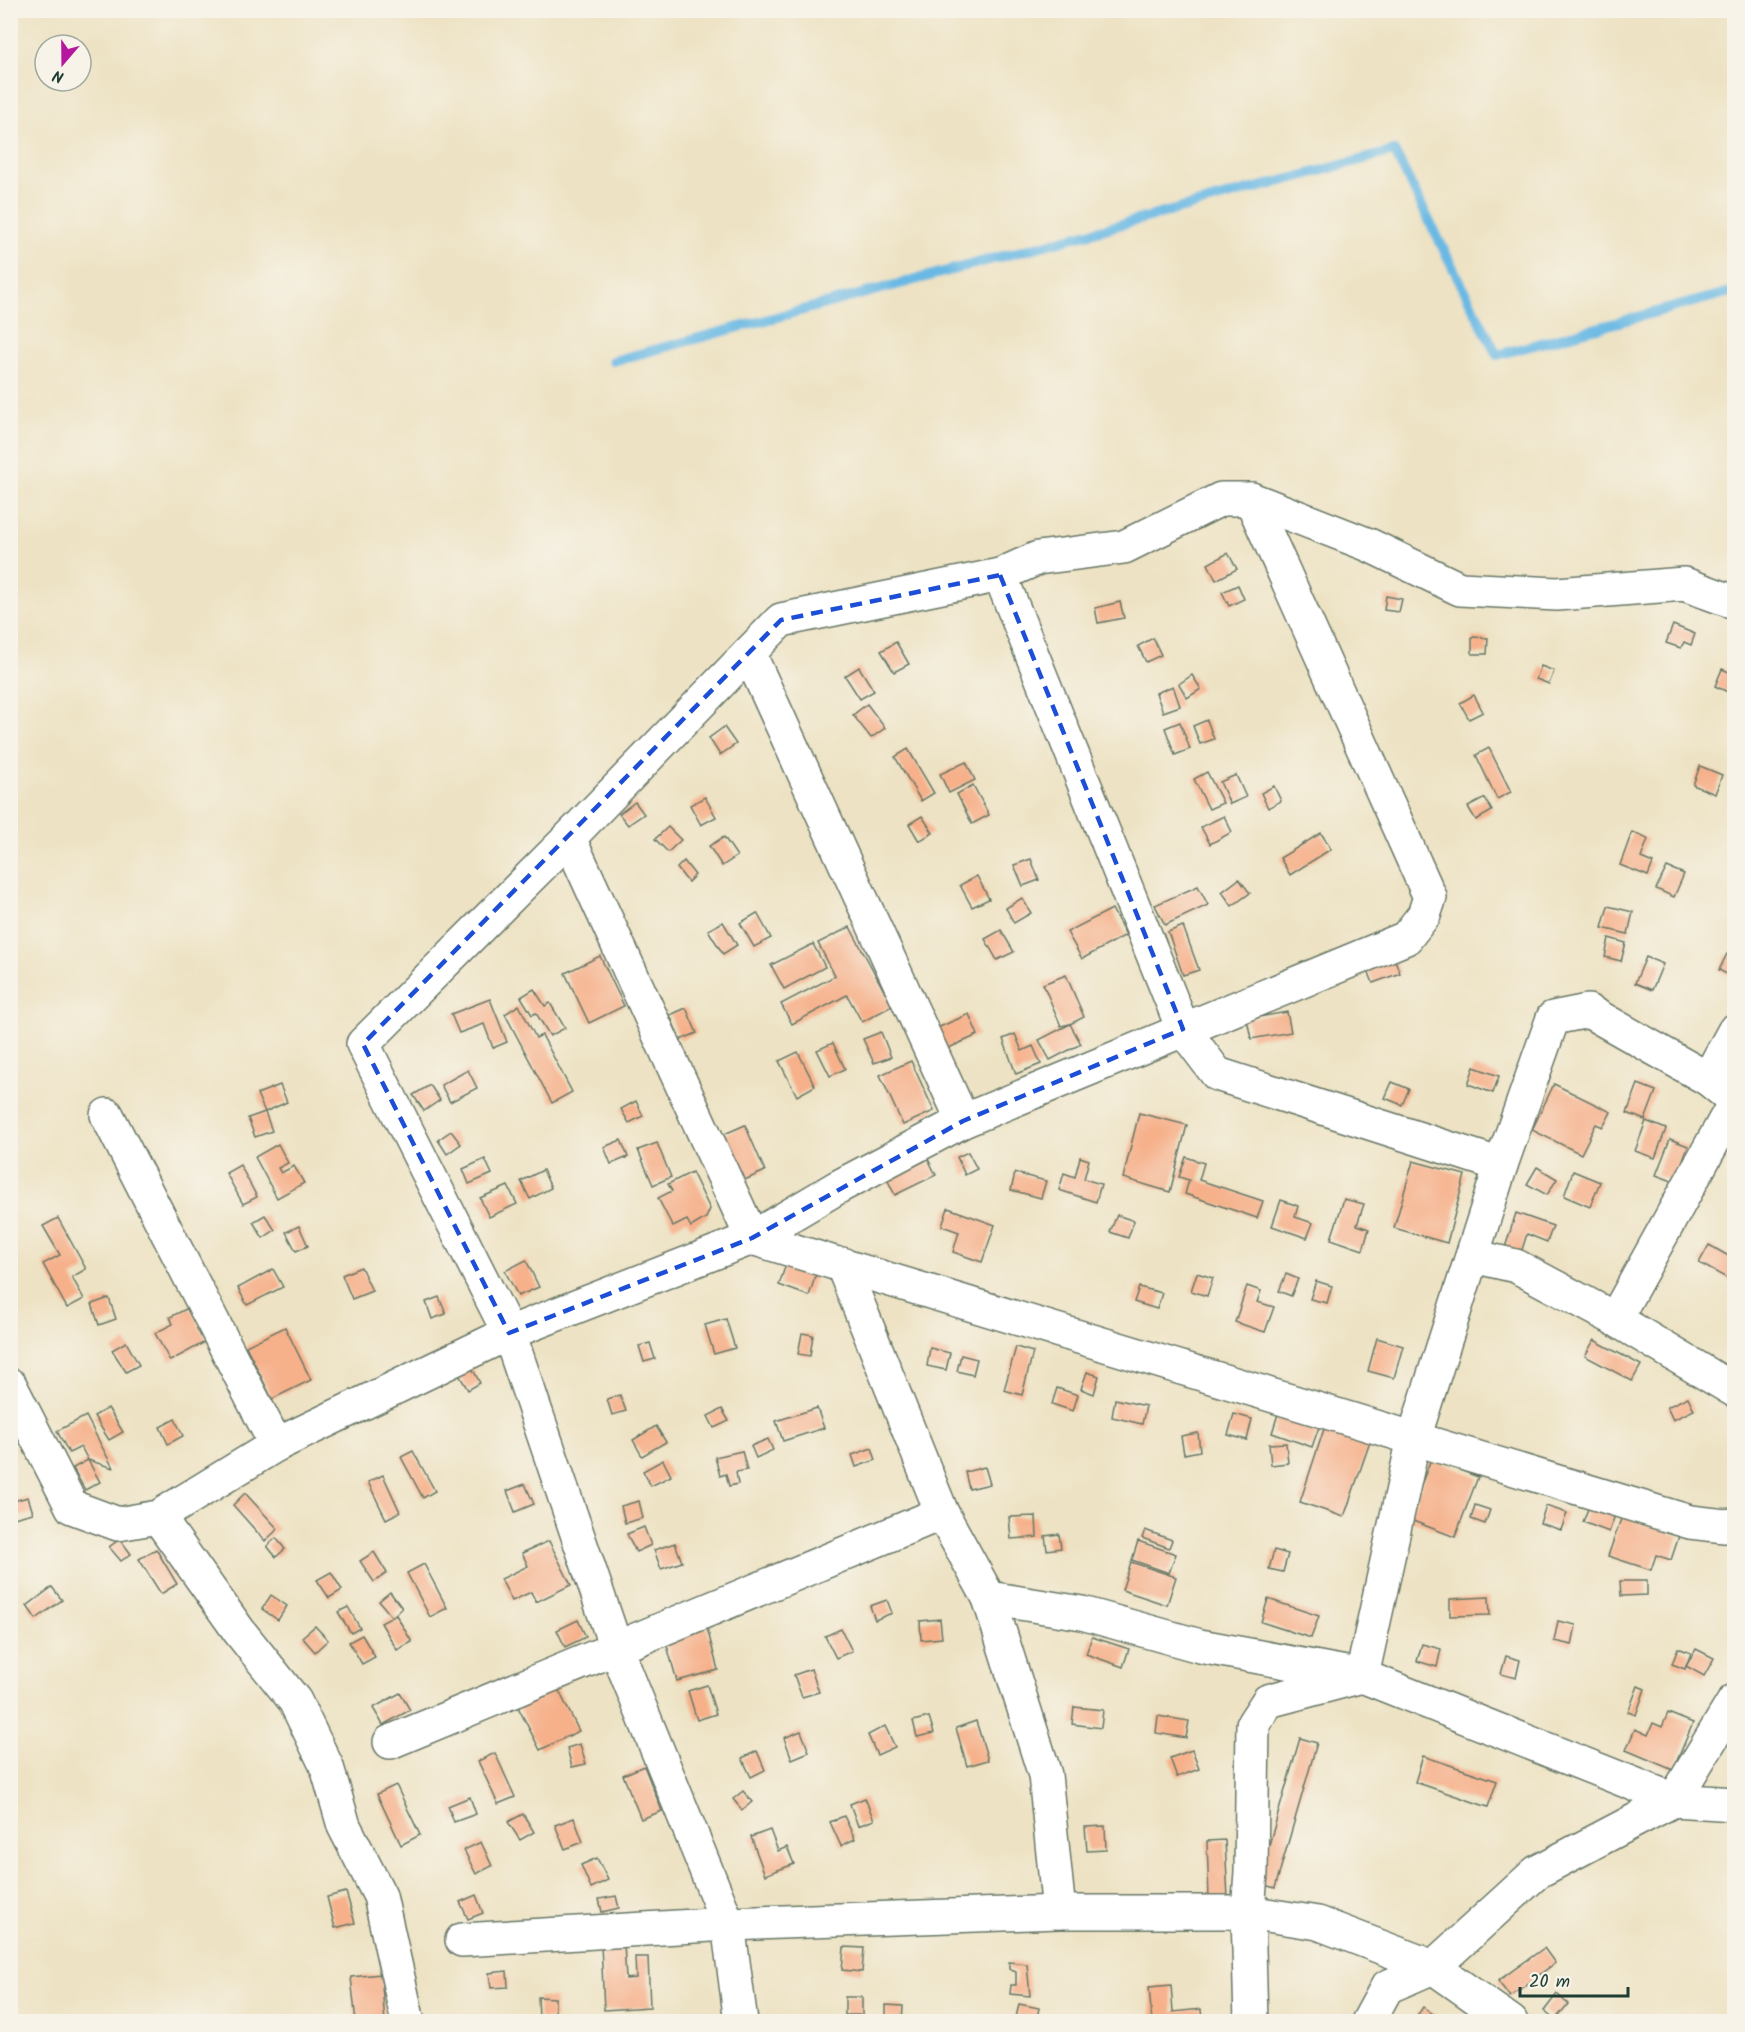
<svg xmlns="http://www.w3.org/2000/svg" width="1745" height="2032" font-family="Kalam,sans-serif">
	<rect width="100%" height="100%" fill="#f7f3e8"/>
	<filter id="ink" filterUnits="userSpaceOnUse"><feTurbulence type="fractalNoise" baseFrequency=".0167" numOctaves="2"/><feDisplacementMap in="SourceGraphic" scale="12" xChannelSelector="R" yChannelSelector="G"/><feConvolveMatrix kernelMatrix="1 2 1 2 8 2 1 2 1" color-interpolation-filters="sRGB"/></filter>
	<filter id="wash" filterUnits="userSpaceOnUse"><feTurbulence type="fractalNoise" baseFrequency=".008" numOctaves="4" result="noise"/><feDisplacementMap in="SourceGraphic" scale="24" xChannelSelector="R" yChannelSelector="G"/><feGaussianBlur stdDeviation="1.35" result="paint"/><feColorMatrix in="noise" values="0 0 0 0 0 0 0 0 0 0 0 0 0 0 0 0 0 1.4 0 .05"/><feComposite in="paint" operator="in"/></filter>
	<g filter="url(#wash)">
		<rect width="100%" height="100%" fill="#ede2c3"/>
		<g fill="none" stroke-linecap="round" stroke-linejoin="round">
			<!-- stream -->
			<path stroke="#6ab9e4" stroke-width="10" d="M613,361L1394,151L1497,355L1734,291"/>
		</g>
		<g id="blocks">
			<!-- building -->
			<g fill="#f6b18b">
				<path d="M1228,553L1237,569L1216,580L1208,564Z"/>
				<path d="M1238,585L1244,599L1229,606L1222,592Z"/>
				<path d="M1386,596L1402,599L1399,612L1384,610Z"/>
				<path d="M1120,602L1124,618L1098,623L1095,608Z"/>
				<path d="M1673,625L1695,634L1691,645L1684,642L1681,648L1666,643Z"/>
				<path d="M1472,637L1488,638L1487,654H1472Z"/>
				<path d="M1153,638L1161,655L1146,662L1138,646Z"/>
				<path d="M896,642L909,664L894,672L881,651Z"/>
				<path d="M1541,666L1554,671L1549,684L1536,679Z"/>
				<path d="M859,667L874,691L860,699L845,676Z"/>
				<path d="M1722,669L1734,674V682L1730,693L1715,686Z"/>
				<path d="M1192,675L1201,689L1187,698L1179,684Z"/>
				<path d="M1173,686L1180,706L1163,712L1156,693Z"/>
				<path d="M1474,695L1483,712L1469,719L1460,703Z"/>
				<path d="M867,704L885,728L871,738L853,715Z"/>
				<path d="M1207,720L1214,739L1200,744L1193,726Z"/>
				<path d="M1180,722L1190,749L1175,755L1165,728Z"/>
				<path d="M724,727L736,744L720,755L709,738Z"/>
				<path d="M1489,748L1511,792L1497,799L1476,755Z"/>
				<path d="M908,749L934,793L921,801L895,757Z"/>
				<path d="M966,762L975,780L949,793L940,774Z"/>
				<path d="M1700,766L1722,775L1715,794L1693,785Z"/>
				<path d="M1207,772L1223,803L1209,809L1194,779Z"/>
				<path d="M1236,775L1246,797L1230,804L1220,782Z"/>
				<path d="M973,785L989,815L972,824L957,794Z"/>
				<path d="M1274,786L1281,801L1268,808L1261,793Z"/>
				<path d="M705,797L716,817L701,825L690,805Z"/>
				<path d="M1485,798L1492,811L1476,820L1468,807Z"/>
				<path d="M635,802L644,814L628,825L619,814Z"/>
				<path d="M922,816L933,833L919,841L909,824Z"/>
				<path d="M1224,816L1232,832L1210,844L1201,827Z"/>
				<path d="M668,827L681,840L668,852L655,839Z"/>
				<path d="M1632,832L1648,839L1641,858L1653,863L1648,876L1620,865Z"/>
				<path d="M1321,833L1331,849L1290,875L1280,858Z"/>
				<path d="M724,837L737,856L722,866L709,846Z"/>
				<path d="M1031,859L1039,880L1023,886L1014,865Z"/>
				<path d="M684,861L695,875L688,882L677,868Z"/>
				<path d="M1667,867L1684,874L1674,897L1656,889Z"/>
				<path d="M977,876L989,899L972,907L960,885Z"/>
				<path d="M1239,879L1250,893L1232,906L1222,892Z"/>
				<path d="M1198,886L1208,905L1165,925L1155,905Z"/>
				<path d="M1022,898L1031,913L1014,923L1006,908Z"/>
				<path d="M1608,906L1633,912L1628,934L1602,928Z"/>
				<path d="M1112,909L1126,935L1082,959L1067,932Z"/>
				<path d="M757,913L771,938L754,947L740,923Z"/>
				<path d="M723,922L737,945L723,954L708,930Z"/>
				<path d="M1183,926L1199,970L1183,975L1168,932Z"/>
				<path d="M850,927L892,1006L862,1022L847,995L792,1024L781,1004L835,976L818,943Z"/>
				<path d="M1001,930L1014,952L997,960L985,939Z"/>
				<path d="M1609,938L1626,943L1621,961L1605,957Z"/>
				<path d="M813,944L825,967L784,989L771,965Z"/>
				<path d="M1727,954L1734,958V978L1719,970Z"/>
				<path d="M1393,955L1400,973L1373,983L1366,965Z"/>
				<path d="M600,956L624,1006L589,1023L565,973Z"/>
				<path d="M1646,957L1663,964L1652,990L1635,983Z"/>
				<path d="M1066,975L1084,1017L1070,1024L1061,1026L1043,984Z"/>
				<path d="M534,989L545,1006L550,1003L565,1028L550,1036L536,1013L532,1015L521,997Z"/>
				<path d="M490,999L507,1042L493,1048L484,1024L459,1033L451,1014Z"/>
				<path d="M519,1005L536,1038L542,1035L572,1092L552,1103L505,1014Z"/>
				<path d="M686,1008L697,1033L680,1040L670,1015Z"/>
				<path d="M1287,1012L1291,1032L1251,1039L1247,1019Z"/>
				<path d="M969,1014L978,1035L944,1050L935,1029Z"/>
				<path d="M1070,1024L1081,1044L1050,1060L1039,1040Z"/>
				<path d="M881,1032L891,1057L874,1063L863,1039Z"/>
				<path d="M1015,1034L1022,1051L1033,1046L1041,1064L1016,1074L1003,1039Z"/>
				<path d="M833,1043L845,1069L830,1076L817,1050Z"/>
				<path d="M798,1052L815,1086L797,1096L779,1061Z"/>
				<path d="M911,1061L934,1111L903,1125L880,1075Z"/>
				<path d="M1474,1067L1499,1076L1493,1093L1468,1084Z"/>
				<path d="M468,1070L477,1088L450,1102L441,1085Z"/>
				<path d="M1392,1082L1409,1089L1402,1105L1385,1098Z"/>
				<path d="M1554,1084L1611,1112L1603,1127L1596,1124L1581,1154L1532,1130Z"/>
				<path d="M1638,1084L1656,1091L1645,1120L1627,1113Z"/>
				<path d="M280,1085L287,1102L265,1112L257,1094Z"/>
				<path d="M430,1085L440,1100L424,1111L413,1095Z"/>
				<path d="M636,1101L643,1116L629,1123L621,1109Z"/>
				<path d="M265,1112L272,1131L255,1137L248,1118Z"/>
				<path d="M1139,1113L1187,1125L1170,1192L1123,1178Z"/>
				<path d="M1646,1121L1666,1129L1655,1158L1635,1151Z"/>
				<path d="M745,1125L765,1171L740,1182L720,1136Z"/>
				<path d="M451,1131L461,1144L447,1154L438,1140Z"/>
				<path d="M1670,1139L1688,1146L1675,1182L1656,1175Z"/>
				<path d="M621,1140L628,1157L611,1164L604,1147Z"/>
				<path d="M657,1143L671,1177L653,1185L638,1150Z"/>
				<path d="M278,1144L288,1163L278,1168L281,1173L294,1166L304,1183L277,1198L255,1157Z"/>
				<path d="M968,1152L977,1169L965,1175L957,1157Z"/>
				<path d="M1080,1157L1089,1160L1084,1179L1101,1184L1096,1202L1059,1190L1064,1173L1075,1177Z"/>
				<path d="M1186,1157L1204,1163L1199,1180L1263,1201L1257,1218L1185,1194L1189,1180L1179,1177Z"/>
				<path d="M485,1159L492,1174L469,1184L463,1169Z"/>
				<path d="M928,1159L936,1175L895,1195L887,1179Z"/>
				<path d="M1413,1161L1465,1175L1447,1243L1394,1228Z"/>
				<path d="M240,1165L257,1197L243,1204L226,1173Z"/>
				<path d="M1537,1167L1557,1179L1547,1195L1527,1184Z"/>
				<path d="M543,1170L551,1188L530,1199L521,1181Z"/>
				<path d="M1573,1171L1600,1182L1590,1207L1564,1196Z"/>
				<path d="M692,1172L710,1209L706,1218L691,1227L687,1220L673,1227L658,1198L672,1191L668,1184Z"/>
				<path d="M1015,1173L1046,1181L1041,1198L1011,1190Z"/>
				<path d="M508,1186L517,1204L489,1217L480,1198Z"/>
				<path d="M1344,1199L1364,1204L1357,1225L1369,1229L1363,1250L1331,1239Z"/>
				<path d="M1281,1200L1298,1206L1295,1217L1313,1223L1307,1238L1272,1226Z"/>
				<path d="M948,1208L995,1225L982,1262L953,1252L959,1232L942,1226Z"/>
				<path d="M1516,1213L1553,1226L1547,1242L1527,1234L1519,1259L1503,1254Z"/>
				<path d="M265,1215L275,1230L263,1238L253,1222Z"/>
				<path d="M1117,1215L1134,1221L1128,1238L1110,1232Z"/>
				<path d="M58,1218L86,1269L72,1277L84,1299L67,1308L43,1264L60,1255L43,1226Z"/>
				<path d="M299,1226L308,1246L296,1251L286,1232Z"/>
				<path d="M1709,1245L1734,1259V1282L1699,1263Z"/>
				<path d="M526,1260L539,1287L518,1296L505,1271Z"/>
				<path d="M786,1264L816,1274L809,1296L779,1285Z"/>
				<path d="M361,1267L372,1291L352,1299L342,1275Z"/>
				<path d="M273,1269L283,1287L247,1305L238,1288Z"/>
				<path d="M1197,1273L1213,1278L1207,1296L1191,1291Z"/>
				<path d="M1286,1274L1298,1279L1291,1296L1279,1291Z"/>
				<path d="M1316,1281L1332,1286L1327,1303L1310,1299Z"/>
				<path d="M1247,1286L1261,1291L1257,1302L1274,1307L1265,1332L1235,1322Z"/>
				<path d="M1139,1287L1162,1293L1157,1309L1134,1302Z"/>
				<path d="M439,1297L446,1314L432,1319L426,1302Z"/>
				<path d="M109,1298L116,1319L99,1325L92,1304Z"/>
				<path d="M190,1307L207,1341L170,1361L155,1333L173,1324L170,1317Z"/>
				<path d="M726,1319L735,1348L714,1354L705,1325Z"/>
				<path d="M285,1327L311,1380L272,1399L246,1346Z"/>
				<path d="M802,1333L813,1335L810,1356L798,1354Z"/>
				<path d="M1377,1338L1403,1346L1394,1378L1368,1371Z"/>
				<path d="M1594,1340L1641,1365L1632,1381L1585,1356Z"/>
				<path d="M126,1342L139,1365L126,1372L112,1350Z"/>
				<path d="M650,1343L655,1359L644,1362L639,1346Z"/>
				<path d="M1016,1347L1033,1352L1022,1395L1004,1390Z"/>
				<path d="M930,1348L950,1353L946,1370L927,1366Z"/>
				<path d="M961,1355L977,1359L973,1375L957,1371Z"/>
				<path d="M471,1366L480,1383L468,1390L458,1373Z"/>
				<path d="M1087,1372L1099,1376L1094,1394L1081,1389Z"/>
				<path d="M1057,1388L1078,1395L1073,1411L1052,1404Z"/>
				<path d="M620,1395L626,1411L612,1415L607,1399Z"/>
				<path d="M1688,1397L1694,1410L1673,1420L1667,1407Z"/>
				<path d="M1115,1399L1146,1406L1142,1424L1112,1417Z"/>
				<path d="M108,1408L123,1432L109,1440L94,1416Z"/>
				<path d="M817,1408L824,1428L783,1441L776,1421Z"/>
				<path d="M722,1409L729,1421L714,1428L708,1416Z"/>
				<path d="M1234,1414L1252,1419L1247,1440L1228,1435Z"/>
				<path d="M1278,1414L1319,1427L1312,1447L1272,1433Z"/>
				<path d="M86,1416L113,1468L88,1460L100,1482L85,1490L73,1468L88,1460L81,1447L69,1453L57,1431Z"/>
				<path d="M175,1419L183,1436L168,1444L160,1427Z"/>
				<path d="M656,1426L666,1442L642,1456L633,1440Z"/>
				<path d="M1325,1426L1370,1442L1344,1517L1300,1502Z"/>
				<path d="M1198,1433L1200,1451L1184,1454L1181,1436Z"/>
				<path d="M768,1439L773,1450L756,1458L751,1446Z"/>
				<path d="M1286,1443L1288,1463L1271,1465L1269,1444Z"/>
				<path d="M872,1448L876,1460L856,1467L852,1455Z"/>
				<path d="M413,1451L435,1491L423,1498L401,1457Z"/>
				<path d="M742,1451L747,1470L736,1472L738,1484L729,1486L726,1474L720,1476L715,1457Z"/>
				<path d="M1431,1459L1478,1477L1455,1537L1408,1519Z"/>
				<path d="M663,1460L671,1476L651,1486L643,1471Z"/>
				<path d="M985,1467L990,1484L969,1489L965,1472Z"/>
				<path d="M383,1475L400,1512L386,1519L368,1482Z"/>
				<path d="M525,1484L534,1504L515,1512L507,1491Z"/>
				<path d="M245,1493L278,1529L265,1541L233,1505Z"/>
				<path d="M28,1497L33,1513L10,1519V1502Z"/>
				<path d="M639,1501L643,1518L625,1523L621,1506Z"/>
				<path d="M1475,1505L1490,1510L1485,1524L1471,1519Z"/>
				<path d="M1546,1506L1567,1513L1561,1530L1540,1523Z"/>
				<path d="M1589,1506L1615,1515L1609,1532L1583,1522Z"/>
				<path d="M1036,1516L1037,1537L1011,1539L1009,1517Z"/>
				<path d="M1622,1516L1679,1536L1671,1560L1656,1555L1651,1570L1608,1556Z"/>
				<path d="M644,1527L651,1545L636,1552L627,1534Z"/>
				<path d="M1145,1530L1172,1540L1169,1548L1142,1538Z"/>
				<path d="M1059,1534L1061,1548L1047,1550L1045,1536Z"/>
				<path d="M276,1538L285,1549L276,1557L267,1546Z"/>
				<path d="M120,1539L131,1554L121,1561L109,1547Z"/>
				<path d="M549,1541L571,1585L536,1602L531,1592L512,1601L501,1579L528,1566L522,1553Z"/>
				<path d="M1138,1541L1176,1554L1169,1573L1132,1560Z"/>
				<path d="M675,1543L682,1562L661,1569L654,1550Z"/>
				<path d="M156,1549L177,1584L161,1594L139,1559Z"/>
				<path d="M1274,1550L1288,1554L1283,1572L1269,1569Z"/>
				<path d="M374,1552L387,1573L374,1582L360,1561Z"/>
				<path d="M1131,1562L1176,1577L1167,1605L1122,1590Z"/>
				<path d="M424,1564L447,1608L430,1617L407,1573Z"/>
				<path d="M331,1572L342,1590L329,1598L317,1580Z"/>
				<path d="M1620,1581H1647V1595L1621,1596Z"/>
				<path d="M52,1587L62,1600L36,1619L27,1606Z"/>
				<path d="M390,1592L402,1608L392,1617L379,1601Z"/>
				<path d="M271,1595L287,1606L278,1620L262,1609Z"/>
				<path d="M1489,1597L1490,1615L1450,1616V1599Z"/>
				<path d="M1268,1599L1319,1616L1311,1638L1261,1622Z"/>
				<path d="M887,1600L892,1613L875,1620L870,1606Z"/>
				<path d="M348,1607L360,1628L351,1633L338,1612Z"/>
				<path d="M396,1615L412,1642L397,1650L381,1623Z"/>
				<path d="M940,1619L942,1638L921,1640L920,1621Z"/>
				<path d="M578,1620L586,1637L565,1647L557,1630Z"/>
				<path d="M1558,1621L1576,1625L1572,1645L1554,1641Z"/>
				<path d="M706,1624L718,1670L677,1681L664,1635Z"/>
				<path d="M315,1626L328,1640L315,1652L302,1637Z"/>
				<path d="M841,1629L852,1651L836,1658L825,1636Z"/>
				<path d="M362,1635L375,1657L362,1664L349,1642Z"/>
				<path d="M1092,1637L1129,1649L1123,1667L1086,1654Z"/>
				<path d="M1422,1644L1441,1649L1437,1667L1417,1661Z"/>
				<path d="M1678,1648L1691,1653L1685,1669L1672,1664Z"/>
				<path d="M1696,1649L1714,1658L1704,1676L1686,1666Z"/>
				<path d="M1506,1656L1520,1660L1516,1678L1501,1674Z"/>
				<path d="M811,1669L819,1692L802,1697L794,1675Z"/>
				<path d="M556,1685L579,1731L540,1750L517,1705Z"/>
				<path d="M707,1685L716,1714L697,1720L688,1691Z"/>
				<path d="M1638,1686L1645,1689L1636,1715L1628,1712Z"/>
				<path d="M400,1693L410,1710L383,1725L373,1708Z"/>
				<path d="M1074,1707L1103,1710L1101,1728L1072,1724Z"/>
				<path d="M1668,1713L1693,1723L1673,1770L1626,1750L1635,1729L1648,1735L1653,1723L1662,1727Z"/>
				<path d="M1158,1716L1189,1721L1186,1738L1156,1733Z"/>
				<path d="M929,1717L934,1733L917,1737L913,1721Z"/>
				<path d="M976,1721L988,1760L967,1766L956,1728Z"/>
				<path d="M885,1726L895,1747L877,1755L868,1735Z"/>
				<path d="M801,1731L809,1752L792,1759L784,1738Z"/>
				<path d="M1300,1738L1317,1743L1275,1888L1258,1883Z"/>
				<path d="M580,1744L586,1764L572,1767L567,1748Z"/>
				<path d="M1192,1750L1199,1769L1177,1777L1170,1758Z"/>
				<path d="M757,1751L765,1770L751,1777L742,1758Z"/>
				<path d="M495,1753L515,1797L498,1804L478,1761Z"/>
				<path d="M1423,1756L1497,1781L1488,1807L1415,1782Z"/>
				<path d="M644,1766L662,1811L641,1819L623,1775Z"/>
				<path d="M396,1785L420,1835L401,1845L377,1794Z"/>
				<path d="M743,1791L752,1802L742,1810L733,1799Z"/>
				<path d="M470,1797L476,1814L454,1822L448,1806Z"/>
				<path d="M865,1798L874,1820L858,1826L850,1804Z"/>
				<path d="M523,1814L534,1832L520,1840L508,1822Z"/>
				<path d="M844,1816L855,1839L841,1846L830,1822Z"/>
				<path d="M574,1818L583,1842L565,1849L555,1825Z"/>
				<path d="M1105,1826L1106,1850L1087,1851L1085,1827Z"/>
				<path d="M770,1830L778,1851L787,1847L794,1864L765,1875L751,1837Z"/>
				<path d="M1225,1840L1228,1899H1209L1207,1841Z"/>
				<path d="M481,1842L492,1866L476,1874L464,1850Z"/>
				<path d="M597,1858L608,1880L591,1888L581,1865Z"/>
				<path d="M346,1892L355,1923L335,1928L327,1897Z"/>
				<path d="M476,1895L483,1913L468,1919L460,1902Z"/>
				<path d="M616,1896L619,1908L602,1912L599,1899Z"/>
				<path d="M624,1943L626,1979L636,1978L635,1957H648L650,2007L604,2010L601,1944Z"/>
				<path d="M844,1947L864,1948L862,1972L842,1970Z"/>
				<path d="M1544,1948L1555,1963L1510,1997L1498,1981Z"/>
				<path d="M1009,1962L1027,1964L1030,1996L1010,1994L1011,1985H1016V1972L1009,1969Z"/>
				<path d="M507,1971L508,1987L491,1988L489,1973Z"/>
				<path d="M381,1974L385,2022H356L351,1977Z"/>
				<path d="M1171,1985L1173,2012L1201,2009L1202,2022H1152L1149,1987Z"/>
				<path d="M1557,1994L1568,2004L1555,2020L1544,2011Z"/>
				<path d="M538,1997L555,1998V2019H539Z"/>
				<rect x="845" y="1997" width="17" height="18"/>
				<path d="M1019,2004L1039,2008L1036,2022H1015Z"/>
				<path d="M886,2005L903,2006L902,2022H886Z"/>
				<path d="M1423,2007L1445,2022H1413Z"/>
			</g>
		</g>
	</g>
	<g filter="url(#ink)">
		<use href="#blocks" fill-opacity="0" stroke="#677766" stroke-width="1.5"/>
		<g fill="none" stroke-linecap="round" stroke-linejoin="round">
			<!-- minor casing -->
			<g stroke="#677766" stroke-width="36">
				<g id="minor">
					<path d="M1000,575L1183,1029L1217,1074L1501,1165"/>
					<path d="M749,653L963,1121"/>
					<path d="M569,838L752,1238L1690,1522L1725,1526L1734,1525"/>
					<path d="M1708,1079L1734,1031"/>
					<path d="M107,1115L276,1445"/>
					<path d="M1473,1256L1516,1266L1615,1319L1734,1390"/>
					<path d="M842,1264L942,1513L989,1598L1045,1775L1059,1912"/>
					<path d="M1615,1319L1734,1104"/>
					<path d="M10,1385L72,1507L118,1524L158,1517L276,1445L509,1333L752,1238L838,1187L963,1121L1406,938L1424,915L1430,897L1251,499"/>
					<path d="M158,1517L239,1631L295,1701L327,1767L344,1826L380,1896L408,2022"/>
					<path d="M989,1598L1082,1613L1200,1646L1362,1676L1674,1800L1734,1701"/>
					<path d="M390,1742L942,1513"/>
					<path d="M462,1940L728,1924L1059,1912H1248L1318,1923L1433,1967L1511,2022"/>
					<path d="M741,2022L728,1924L616,1648L509,1333L363,1044L569,838L781,620L1000,575L1038,558L1124,547L1221,499H1251L1369,545L1460,589L1557,594L1684,584L1734,602"/>
					<path d="M1251,2022L1248,1912L1251,1872L1253,1724L1268,1701L1362,1676L1414,1438L1501,1165L1553,1018L1588,1011L1708,1079L1734,1100"/>
					<path d="M1368,2022L1387,1987L1433,1967L1537,1872L1674,1800L1734,1804"/>
				</g>
			</g>
			<!-- minor -->
			<use href="#minor" stroke="#fff" stroke-width="33"/>
		</g>
	</g>
	<!-- marked area -->
	<path fill="none" stroke="#1d4ed8" stroke-width="4.5" stroke-dasharray="12 8" stroke-linejoin="round" d="M1000,575L1183,1029L963,1121L752,1238L509,1333L363,1044L781,620Z"/>
	<!-- margin -->
	<rect width="1745" height="2032" fill="none" stroke="#f7f3e8" stroke-width="36"/>
	<!-- north arrow -->
	<g transform="translate(63 63) rotate(200)"><circle r="28" fill="#f7f3e8" stroke="#a1aaa0" stroke-width="1.5"/>
	<path d="M0-4.5L10 22L0 15L-10 22Z" fill="#b5179e"/>
	<text y="-9" font-size="16" font-weight="bold" text-anchor="middle" fill="#1f3d34">N</text>
	</g>
	<!-- scale -->
	<path d="M1520 1987v9h108v-9" fill="none" stroke="#1f3d34" stroke-width="3"/>
	<text x="1529" y="1987" font-size="18" fill="#1f3d34" stroke="#f7f3e8" stroke-width="4.5" paint-order="stroke">20 m</text>
</svg>
